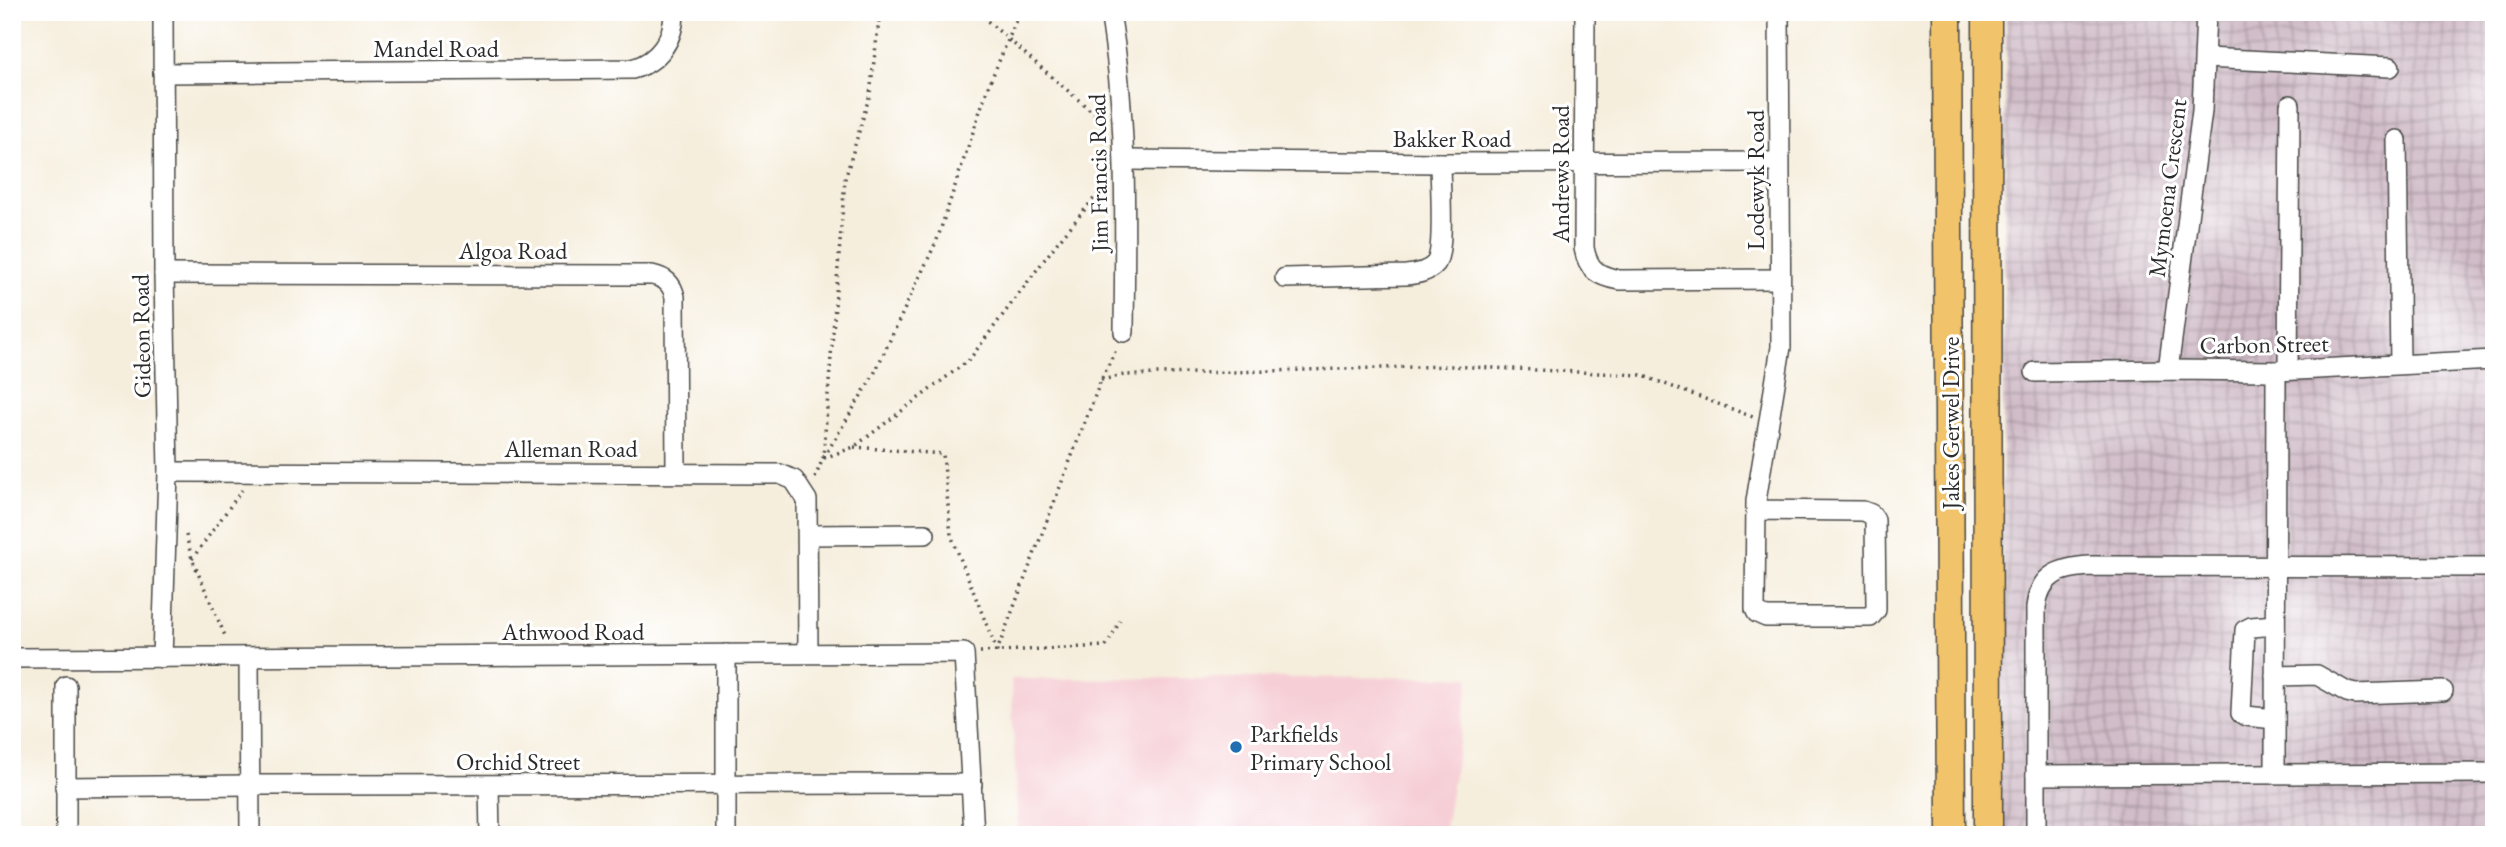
<svg xmlns="http://www.w3.org/2000/svg" width="2506" height="847" font-family="'EB Garamond',serif">
	<defs>
		<pattern id="industrial-grid" width="8" height="8" patternUnits="userSpaceOnUse" patternTransform="scale(1.75)"><rect width="8" height="8" fill="#d1bdc9"/><path d="M0 4h8M4 0v8" fill="none" stroke="#aa9aa3"/></pattern>
	</defs>
	<rect width="100%" height="100%" fill="#fff"/>
	<filter id="ink" filterUnits="userSpaceOnUse"><feTurbulence type="fractalNoise" baseFrequency=".0143" numOctaves="2"/><feDisplacementMap in="SourceGraphic" scale="14" xChannelSelector="R" yChannelSelector="G"/><feConvolveMatrix kernelMatrix="1 2 1 2 8 2 1 2 1" color-interpolation-filters="sRGB"/></filter>
	<filter id="wash" filterUnits="userSpaceOnUse"><feTurbulence type="fractalNoise" baseFrequency=".00686" numOctaves="4" result="noise"/><feDisplacementMap in="SourceGraphic" scale="28" xChannelSelector="R" yChannelSelector="G"/><feGaussianBlur stdDeviation="1.57" result="paint"/><feColorMatrix in="noise" values="0 0 0 0 0 0 0 0 0 0 0 0 0 0 0 0 0 1.4 0 .05"/><feComposite in="paint" operator="in"/></filter>
	<g filter="url(#wash)">
		<rect width="100%" height="100%" fill="#f6eedd"/>
		<!-- built -->
		<path fill="#f6cfd6" d="M1470,677L1444,835H1018L1011,679Z"/>
		<!-- industrial -->
		<path fill="url(#industrial-grid)" d="M2006,12H2494V835H2000Z"/>
	</g>
	<g filter="url(#ink)">
		<g fill="none" stroke-linecap="round" stroke-linejoin="round">
			<!-- minor casing -->
			<g stroke="#494846" stroke-width="22">
				<g id="minor">
					<path d="M1110,12C1128,119 1125,224 1124,332"/>
					<path d="M1585,12L1584,248C1588,270 1598,276 1619,280L1780,279"/>
					<path d="M2206,58L2390,67"/>
					<path d="M163,73L632,69C659,62 674,39 674,12"/>
					<path d="M2397,140L2400,364"/>
					<path d="M1126,160L1440,163L1779,162"/>
					<path d="M164,274L652,275C666,278 672,284 675,297L676,472"/>
					<path d="M1285,278L1406,275C1417,274 1429,272 1436,263C1445,249 1440,183 1440,163"/>
					<path d="M2168,370L2202,111L2206,12"/>
					<path d="M2288,370L2290,105"/>
					<path d="M2035,372L2168,370L2276,371L2494,360"/>
					<path d="M168,472L780,474L794,480L807,500L808,653"/>
					<path d="M1756,510L1863,511L1871,514L1875,520L1876,605V610L1870,617H1766L1757,613L1755,609L1756,501L1781,347L1779,12"/>
					<path d="M808,535L925,534"/>
					<path d="M726,654V835"/>
					<path d="M12,658L964,653L974,835"/>
					<path d="M162,658L168,472L164,274L163,12"/>
					<path d="M249,658L250,835"/>
					<path d="M2275,676L2317,675L2347,692L2355,694L2443,691"/>
					<path d="M2275,719L2246,716L2241,713L2245,630L2251,627L2275,625"/>
					<path d="M2275,773L2276,371"/>
					<path d="M2036,775L2494,773"/>
					<path d="M489,786L490,835"/>
					<path d="M65,787L249,785L972,784"/>
					<path d="M66,835V686"/>
					<path d="M2036,835V607C2040,574 2060,568 2090,566L2494,567"/>
				</g>
			</g>
			<!-- highway casing -->
			<g stroke="#494846" stroke-width="31">
				<g id="highway">
					<path d="M1947,12L1951,835"/>
					<path d="M1987,12L1988,835"/>
				</g>
			</g>
			<!-- path -->
			<g stroke="#494846" stroke-width="3.5" stroke-dasharray="2 5" stroke-linecap="butt">
				<path d="M977,12L1104,122"/>
				<path d="M1101,380L1124,375L1451,366L1641,375L1753,417"/>
				<path d="M854,447L943,454L951,535L997,651L1101,380L1117,347"/>
				<path d="M824,457L874,374L937,240L988,87L1020,12"/>
				<path d="M824,458L854,447L969,360L1057,243L1106,184"/>
				<path d="M815,478L823,458L845,179L870,94L880,12"/>
				<path d="M186,535L192,559L226,638"/>
				<path d="M192,559L242,490"/>
				<path d="M980,652L1106,646L1120,621"/>
			</g>
			<!-- minor -->
			<use href="#minor" stroke="#fff" stroke-width="19"/>
			<!-- highway -->
			<use href="#highway" stroke="#f1c36a" stroke-width="28"/>
		</g>
	</g>
	<!-- markers -->
	<circle fill="#1f6fb2" stroke="#fff" stroke-width="2.5" cx="1236" cy="747" r="7"/>
	<g text-anchor="middle" dominant-baseline="central" stroke-width="6" stroke-linejoin="round" paint-order="stroke">
		<!-- street labels -->
		<g font-size="24" fill="#2b2b2b" stroke="#fff">
			<text x="436" y="48">Mandel Road</text>
			<text x="1452" y="138">Bakker Road</text>
			<text transform="translate(1098 173) rotate(-91)">Jim Francis Road</text>
			<text transform="translate(1560 174) rotate(-90)">Andrews Road</text>
			<text transform="translate(1755 180) rotate(-90)">Lodewyk Road</text>
			<text transform="translate(2167 188) rotate(-83)">Mymoena Crescent</text>
			<text x="513" y="250">Algoa Road</text>
			<text transform="translate(141 336) rotate(-91)">Gideon Road</text>
			<text transform="translate(2264 344) rotate(-1)">Carbon Street</text>
			<text transform="translate(1950 423) rotate(-90)">Jakes Gerwel Drive</text>
			<text x="571" y="448">Alleman Road</text>
			<text x="573" y="631">Athwood Road</text>
			<text x="518" y="761">Orchid Street</text>
		</g>
		<!-- poi labels -->
		<g font-size="24" fill="#2b2b2b" stroke="#fff" text-anchor="start">
			<text x="1250" y="733">Parkfields<tspan x="1250" dy="28">Primary School</tspan></text>
		</g>
	</g>
	<!-- margin -->
	<rect width="2506" height="847" fill="none" stroke="#fff" stroke-width="42"/>
</svg>
